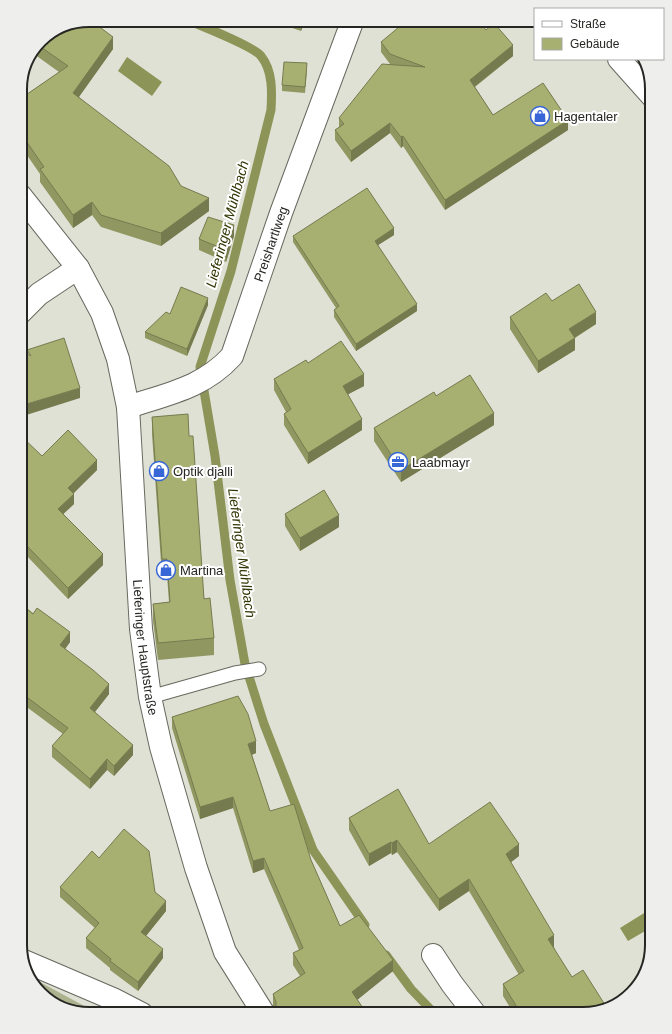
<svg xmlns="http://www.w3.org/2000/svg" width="672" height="1034" font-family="Helvetica,sans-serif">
	<rect width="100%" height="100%" fill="#dfe1d5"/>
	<!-- green -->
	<path fill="#adb28e" d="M27,975L99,1014H85L51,1003Z"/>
	<!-- water -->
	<g fill="#8d9457">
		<path d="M127,57L162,82L152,96L118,71Z"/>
		<path d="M649,910L652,914V927L628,941L620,928Z"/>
	</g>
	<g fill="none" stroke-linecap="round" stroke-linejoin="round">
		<!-- stream -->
		<g stroke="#8d9457" stroke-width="9">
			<path d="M197,24C209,29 254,47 261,56C273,71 272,92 271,110L231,271L200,367L215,456L230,580L245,664L264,724L313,850L365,925"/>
			<path d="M386,955L411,989L435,1014"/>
		</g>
		<!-- lane casing -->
		<g stroke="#67695f" stroke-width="15">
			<path id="lane" d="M150,697L235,673L259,669"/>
		</g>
		<!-- street casing -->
		<g stroke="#67695f" stroke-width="24">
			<g id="street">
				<path id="s1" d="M20,195L78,268L102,313L118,359L128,407L141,629L150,697L161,747L196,868L225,952L264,1014"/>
				<path d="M20,313L39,294L78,268"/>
				<path id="s2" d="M128,407C167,394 203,388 232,356L281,213L352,22"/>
				<path d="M433,955L452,984L475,1014"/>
				<path d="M24,961L113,999L142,1014"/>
			</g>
		</g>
		<!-- primary casing -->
		<g stroke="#67695f" stroke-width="24">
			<path id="primary" d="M619,59L652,96"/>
		</g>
		<!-- lane -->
		<use href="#lane" stroke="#fff" stroke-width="13"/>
		<!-- street -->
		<use href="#street" stroke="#fff" stroke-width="22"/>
		<!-- primary -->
		<use href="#primary" stroke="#fff" stroke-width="22"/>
	</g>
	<!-- wall -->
	<g fill="#909761">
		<path d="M278,23H304L301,31Z"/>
		<path d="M486,30L513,56L475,87L493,115L568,130L445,210L403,146L401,148L390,133L351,162L335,140V130L339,127V118L392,65L390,64L381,52V42Z"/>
		<path d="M40,40L113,49L79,97L209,211L161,246L101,227L92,215L73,228L40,182V174L20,145V99L59,72L34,54Z"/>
		<path d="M307,70L305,93L282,91V85Z"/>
		<path d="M394,235L378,245L417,311L356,351L334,317V310L336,308L293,242V236Z"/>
		<path d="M234,236L226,262L199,250V239Z"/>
		<path d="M208,305L187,356L145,338V332L170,314Z"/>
		<path d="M510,317L596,324L575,338V350L538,373L510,329Z"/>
		<path d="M308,363L364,386L348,394L362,430L308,464L284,425V414L286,412L274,390V379Z"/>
		<path d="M436,396L494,425L401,482L374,441V428Z"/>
		<path d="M152,417L189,436L204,599L214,638V655L158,660L153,621V604L169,602L167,576H162L152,434Z"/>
		<path d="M42,456L97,470L73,493L74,504L63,514L103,565L68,599L25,554L20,560Z"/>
		<path d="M285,514L339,527L300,551L285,526Z"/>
		<path d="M20,603L70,642L65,649L109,694L95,712L133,755L114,776L107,770L90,789L52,757V746L63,734L20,702Z"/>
		<path d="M172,717L256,753L252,755L270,811L311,860L340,926L393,971L357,1000L363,1014H276V1011L273,1006V994L300,976L293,965V953L299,950L264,869L253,873L233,808L200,819L172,728Z"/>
		<path d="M652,784V811L645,800V788Z"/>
		<path d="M349,818L429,844L519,856L511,862L554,947L583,1014H514L503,996V984L519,975L469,891L439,911L397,852L392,855L391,853L369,866L349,830Z"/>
		<path d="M99,858L155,892L166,911L146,936L163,958L138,991L110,970V968L86,948V938L95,928L60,897V887Z"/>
	</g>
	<!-- shaded-wall -->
	<g fill="#767b4f">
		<path d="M301,23H304L301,31Z"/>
		<path d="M113,37V49L73,105V93Z"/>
		<path d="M513,45V56L470,90V80Z"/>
		<path d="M568,120V130L445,210V200Z"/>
		<path d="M390,123V133L351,162V151Z"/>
		<path d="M403,136V146L401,148V137Z"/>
		<path d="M209,198V211L161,246V233Z"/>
		<path d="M92,202V215L73,228V215Z"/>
		<path d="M234,225V236L226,262V250Z"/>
		<path d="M394,228V235L375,247V241Z"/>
		<path d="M208,298V305L187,356V349Z"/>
		<path d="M417,304V311L356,351V344Z"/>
		<path d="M596,312V324L569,341V329Z"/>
		<path d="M575,338V350L538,373V361Z"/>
		<path d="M364,374V386L343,397V386Z"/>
		<path d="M80,388V398L20,417V406Z"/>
		<path d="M494,413V425L401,482V470Z"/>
		<path d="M362,419V430L308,464V453Z"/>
		<path d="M97,460V470L68,499V488Z"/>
		<path d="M74,494V504L58,519V509Z"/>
		<path d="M339,515V527L300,551V538Z"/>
		<path d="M25,544V554L20,560V550Z"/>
		<path d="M103,554V565L68,599V588Z"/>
		<path d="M70,632V642L60,656V645Z"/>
		<path d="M109,684V694L90,718V708Z"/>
		<path d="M256,741V753L248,756V744Z"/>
		<path d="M133,745V755L114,776V766Z"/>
		<path d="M107,759V770L90,789V779Z"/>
		<path d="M233,797V808L200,819V807Z"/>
		<path d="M397,840V852L392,855V843Z"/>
		<path d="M391,842V853L369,866V854Z"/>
		<path d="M519,844V856L506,866V854Z"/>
		<path d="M264,858V869L253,873V861Z"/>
		<path d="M469,879V891L439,911V899Z"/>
		<path d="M166,901V911L141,942V932Z"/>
		<path d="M554,935V947L548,950V939Z"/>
		<path d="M163,949V958L138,991V982Z"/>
		<path d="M393,960V971L352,1004V992Z"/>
		<path d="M363,1008V1014H354Z"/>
	</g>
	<!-- building -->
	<g fill="#a8b071" stroke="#767b4f">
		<path d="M479,21L486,30L494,23L513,45L470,80L493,115L543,83L568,120L445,200L403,136L401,137L390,123L351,151L335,130L344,124L339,118L382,64L425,67L390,54L381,42L405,22Z"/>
		<path d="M63,25H97L113,37L73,93L169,166L181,186L209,198L161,233L101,215L92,202L73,215L40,169L44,167L20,132V99L68,66L38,45L40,40Z"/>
		<path d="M284,62L307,63L305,87L282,85Z"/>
		<path d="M367,188L394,228L375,241L417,304L356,344L334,310L339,306L293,236Z"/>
		<path d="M208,217L234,225L226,250L199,239Z"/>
		<path d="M579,284L596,312L569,329L575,338L538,361L510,317L546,293L552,301Z"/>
		<path d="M181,287L208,298L187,349L145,332L166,312L170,314Z"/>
		<path d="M64,338L80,388L20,406V352L24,351L31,356L27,350Z"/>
		<path d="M341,341L364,374L343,386L362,419L308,453L284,414L291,409L274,379L306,360L308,363Z"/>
		<path d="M470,375L494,413L401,470L374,428L434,392L436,396Z"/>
		<path d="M188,414L189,436H193L204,599L210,598L214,638L158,643L153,604L170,602L167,559H162L152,417Z"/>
		<path d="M68,430L97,460L68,488L74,494L58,509L103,554L68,588L25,544L20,550V435L42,456Z"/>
		<path d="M324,490L339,515L300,538L285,514Z"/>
		<path d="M20,603L33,614L37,608L70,632L60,645L93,670L109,684L90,708L133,745L114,766L107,759L90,779L52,746L68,728L20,692Z"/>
		<path d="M238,696L248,714L256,741L248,744L270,811L294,804L311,860L340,926L359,915L393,960L352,992L363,1008L354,1014H281L276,1006V1002L273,994L305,973L293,953L303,948L264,858L253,861L233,797L200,807L172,717Z"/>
		<path d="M652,784V800L645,788Z"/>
		<path d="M398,789L429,844L490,802L519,844L506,854L554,935L548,939L572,977L583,970L607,1008L583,1014H521L503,984L524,971L469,879L439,899L397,840L392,843L391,842L369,854L349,818Z"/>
		<path d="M124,829L149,851L155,892L166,901L141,932L163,949L138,982L110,961L111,959L86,938L99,923L60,887L92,851L99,858Z"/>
		<path d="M428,1007L434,1014H417Z"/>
	</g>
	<!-- icons -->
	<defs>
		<g id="shop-ring" transform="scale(1)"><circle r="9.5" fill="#fff" stroke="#3766d6" stroke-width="1.5"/><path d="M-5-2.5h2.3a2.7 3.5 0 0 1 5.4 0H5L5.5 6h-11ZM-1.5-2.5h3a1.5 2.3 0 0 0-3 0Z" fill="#3766d6"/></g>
		<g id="office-ring" transform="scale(1)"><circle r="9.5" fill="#fff" stroke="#3766d6" stroke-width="1.5"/><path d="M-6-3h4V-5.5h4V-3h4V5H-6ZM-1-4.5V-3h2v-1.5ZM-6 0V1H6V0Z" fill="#3766d6"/></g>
	</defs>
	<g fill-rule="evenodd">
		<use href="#shop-ring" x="540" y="116"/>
		<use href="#office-ring" x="398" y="462"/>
		<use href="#shop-ring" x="159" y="471"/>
		<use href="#shop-ring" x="166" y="570"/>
	</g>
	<g text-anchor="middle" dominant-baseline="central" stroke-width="4" stroke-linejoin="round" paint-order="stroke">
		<!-- poi labels -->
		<g font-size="13" fill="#262723" stroke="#fff" text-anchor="start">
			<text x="554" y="116">Hagentaler</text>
			<text x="412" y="462">Laabmayr</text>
			<text x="173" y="471">Optik djalli</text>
			<text x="180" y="570">Martina</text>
		</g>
		<!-- street labels -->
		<g font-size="13" fill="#262723" stroke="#fff">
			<text stroke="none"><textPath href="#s2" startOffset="236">Preishartlweg</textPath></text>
			<text stroke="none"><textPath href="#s1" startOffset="483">Lieferinger Hauptstraße</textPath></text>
		</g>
		<!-- water labels -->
		<g font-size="14" font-style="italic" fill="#323603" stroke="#fff">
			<text transform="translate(227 224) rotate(-75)">Lieferinger Mühlbach</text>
			<text transform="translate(242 553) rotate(82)">Lieferinger Mühlbach</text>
		</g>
	</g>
	<!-- crop -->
	<path d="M0 0H672V1034H0ZM89 27H583A62 62 0 0 1 645 89V945A62 62 0 0 1 583 1007H89A62 62 0 0 1 27 945V89A62 62 0 0 1 89 27Z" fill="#eeeeed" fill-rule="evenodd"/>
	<path fill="none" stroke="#262723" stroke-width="2" d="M89 27H583A62 62 0 0 1 645 89V945A62 62 0 0 1 583 1007H89A62 62 0 0 1 27 945V89A62 62 0 0 1 89 27Z"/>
	<!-- legend -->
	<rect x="534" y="8" width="130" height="52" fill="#ffffff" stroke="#a8a9a7"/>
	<rect x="542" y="21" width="20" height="6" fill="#ffffff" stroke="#a8a9a7"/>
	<text x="570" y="28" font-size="12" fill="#262723">Straße</text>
	<rect x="542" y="38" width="20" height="12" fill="#a8b071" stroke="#a8a9a7"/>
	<text x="570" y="48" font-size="12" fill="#262723">Gebäude</text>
</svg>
